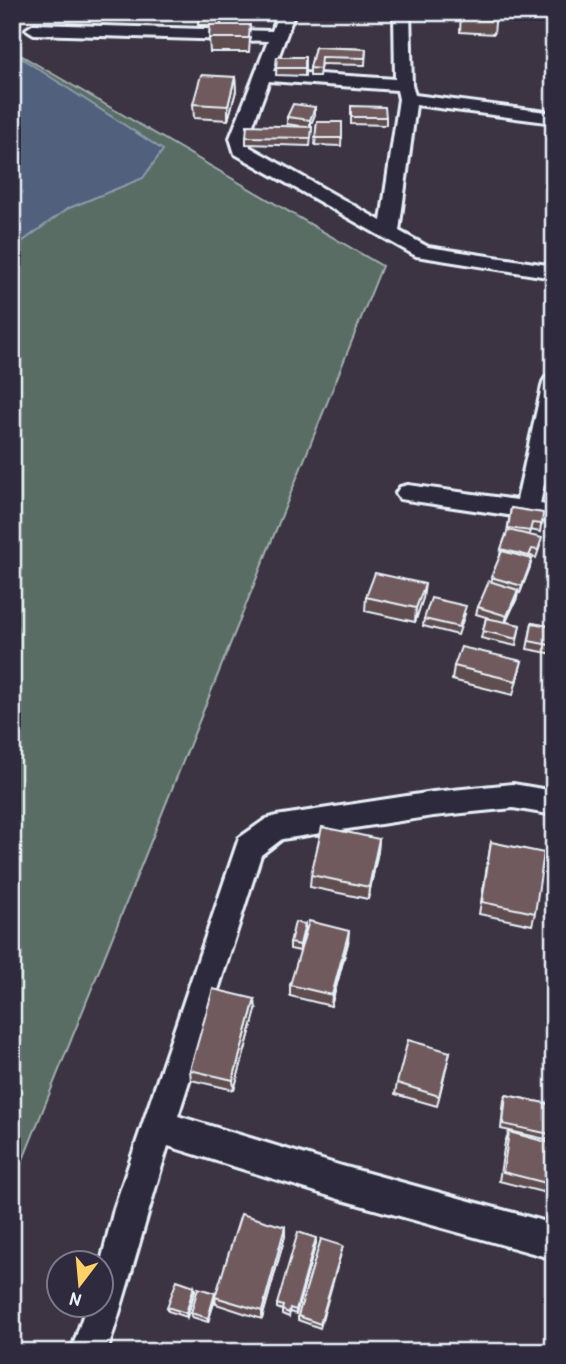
<svg xmlns="http://www.w3.org/2000/svg" width="566" height="1364" font-family="'Patrick Hand',sans-serif">
	<rect width="100%" height="100%" fill="#3c3443"/>
	<filter id="ink" filterUnits="userSpaceOnUse"><feTurbulence type="fractalNoise" baseFrequency=".0143" numOctaves="2"/><feDisplacementMap in="SourceGraphic" scale="14" xChannelSelector="R" yChannelSelector="G"/><feConvolveMatrix kernelMatrix="1 2 1 2 8 2 1 2 1" color-interpolation-filters="sRGB"/></filter>
	<g filter="url(#ink)">
		<!-- green -->
		<path fill="#5a6d65" stroke="#a1afae" stroke-width="2" d="M12,50L382,266L12,1187Z"/>
		<!-- water -->
		<path fill="#51607b" stroke="#8d9aad" stroke-width="2" d="M12,52L163,150L143,178L67,209L12,249Z"/>
		<g fill="none" stroke-linecap="round" stroke-linejoin="round">
			<!-- street casing -->
			<g stroke="#e8f1f8" stroke-width="6">
				<g id="street">
					<path d="M279,12H295L273,71L395,79L394,12H410L412,85L415,95L554,113V123L416,105L399,231L428,247L554,266V278L416,256L235,154L230,138L268,41L34,34L26,29L34,24L272,31ZM269,81L397,90L399,99L381,221L250,147L248,138Z"/>
					<path d="M554,375V436L540,504L554,506V522L400,499L396,493L400,487L408,485L517,500L543,382L546,377Z"/>
					<path d="M513,784L554,791V815L513,808L433,816L282,839L261,855L178,1116L342,1166L554,1224V1259L342,1200L168,1146C147,1214 129,1284 107,1352H71L87,1304H102L101,1262L114,1209L239,838L266,819L276,816L433,792Z"/>
				</g>
			</g>
			<!-- street -->
			<use href="#street" fill="#2f2a3d" fill-rule="evenodd"/>
		</g>
		<!-- wall -->
		<g fill="#5f4d50" stroke="#e8f1f8" stroke-width="2">
			<path d="M156,12H171L170,18H157Z"/>
			<path d="M198,12H222L221,25L250,38L249,52H210L209,38L210,25H198Z"/>
			<path d="M461,12H496L494,34L460,32Z"/>
			<path d="M315,47L366,49L365,65L321,64L319,76H310V68Z"/>
			<path d="M277,57H305V76L276,75Z"/>
			<path d="M235,77L236,91L228,120L194,118L193,104Z"/>
			<path d="M351,106L386,117V125L351,124Z"/>
			<path d="M315,107V114L310,126L312,127L310,146L246,144V137L300,126L287,124V117Z"/>
			<path d="M317,122H342L341,146L315,145Z"/>
			<path d="M511,508L543,513L540,532L530,530L529,535L540,546L536,558L531,556L530,567L520,593L518,592L517,598L506,622L520,625L516,646L481,638L486,618H489L476,614L478,607L491,582L500,556L501,549L507,532Z"/>
			<path d="M366,597L423,598L415,622L365,611Z"/>
			<path d="M465,614L458,635L423,626L424,619Z"/>
			<path d="M532,623L554,627V654L527,649Z"/>
			<path d="M522,661L513,695L452,680L454,666Z"/>
			<path d="M379,839L378,851L368,899L310,887L311,875Z"/>
			<path d="M491,842L535,913L532,925L479,914Z"/>
			<path d="M305,924V931L300,951L290,949V943Z"/>
			<path d="M348,943L331,1006L290,996V985Z"/>
			<path d="M256,1010L234,1090L191,1080L190,1070Z"/>
			<path d="M450,1052L437,1106L395,1094L397,1083Z"/>
			<path d="M506,1095L554,1105V1141L501,1129L504,1100Z"/>
			<path d="M509,1132L554,1144V1195L499,1181L505,1142Z"/>
			<path d="M285,1227V1236L262,1319L216,1304L215,1298L208,1322L192,1317L191,1313L215,1293V1296Z"/>
			<path d="M316,1243L296,1314L290,1312L289,1317L282,1314V1310L277,1308V1304Z"/>
			<path d="M342,1250L320,1328L298,1320V1316Z"/>
			<path d="M194,1286L195,1290L187,1317L168,1311L167,1307Z"/>
		</g>
		<!-- shaded-wall -->
		<g fill="#4e3f41" stroke="#e8f1f8" stroke-width="2">
			<path d="M235,77L236,91L228,120V106Z"/>
			<path d="M315,107V114L310,127V120Z"/>
			<path d="M532,559L530,567L520,593L522,586Z"/>
			<path d="M425,584L423,598L415,622L416,608Z"/>
			<path d="M518,590L517,598L505,623L507,616Z"/>
			<path d="M379,839L378,851L368,899L369,887Z"/>
			<path d="M305,924V931L300,951V945Z"/>
			<path d="M349,931L348,943L331,1006L332,995Z"/>
			<path d="M255,999L256,1010L234,1090L233,1080Z"/>
			<path d="M285,1227V1236L262,1319V1311Z"/>
			<path d="M316,1238V1243L296,1314V1310Z"/>
			<path d="M194,1286L195,1290L187,1317L186,1313Z"/>
			<path d="M215,1293L216,1297L208,1322V1318Z"/>
		</g>
		<!-- building -->
		<g fill="#6f5a5d" stroke="#e8f1f8" stroke-width="2">
			<path d="M198,12H222L221,18H197Z"/>
			<path d="M461,12H496V20L461,19Z"/>
			<path d="M210,25H250L249,38H209Z"/>
			<path d="M315,47L366,49L365,58L321,57L320,69L310,68Z"/>
			<path d="M277,57H305V68H276Z"/>
			<path d="M201,75L235,77L228,106L193,104Z"/>
			<path d="M293,104L315,107L310,120L287,117Z"/>
			<path d="M351,106L385,107L386,117H351Z"/>
			<path d="M317,122H342V138H315Z"/>
			<path d="M247,125L312,127L311,138L246,137Z"/>
			<path d="M511,508L543,513L542,524L532,523L530,531L508,528Z"/>
			<path d="M508,530L542,538L538,550L532,549L529,556L501,549Z"/>
			<path d="M502,551L532,559L522,586L491,577Z"/>
			<path d="M375,573L425,584L416,608L366,597Z"/>
			<path d="M489,581L518,590L507,616L478,607Z"/>
			<path d="M431,598L466,606L459,627L424,619Z"/>
			<path d="M486,618L520,625L517,639L483,631Z"/>
			<path d="M532,623L554,627V646L529,641Z"/>
			<path d="M461,647L522,661L516,681L454,666Z"/>
			<path d="M322,827L379,839L369,887L311,875Z"/>
			<path d="M491,842L544,853L535,913L482,902Z"/>
			<path d="M309,921L349,931L332,995L290,985Z"/>
			<path d="M295,922L305,924L300,945L290,943Z"/>
			<path d="M213,989L255,999L233,1080L190,1070Z"/>
			<path d="M408,1040L450,1052L439,1096L397,1083Z"/>
			<path d="M506,1095L554,1105V1135L503,1124Z"/>
			<path d="M509,1132L554,1144V1185L503,1172Z"/>
			<path d="M241,1214L285,1227L262,1311L215,1297Z"/>
			<path d="M298,1232L316,1238L296,1310L290,1308L289,1313L282,1310L283,1306L277,1304Z"/>
			<path d="M321,1239L343,1246L320,1324L298,1316Z"/>
			<path d="M177,1280L194,1286L186,1313L167,1307Z"/>
			<path d="M198,1288L215,1293L208,1318L191,1313Z"/>
		</g>
	</g>
	<!-- margin -->
	<rect width="566" height="1364" fill="none" stroke="#2f2a3d" stroke-width="42"/>
	<rect x="21" y="21" width="524" height="1322" fill="none" stroke="#e8f1f8" stroke-width="2.5" filter="url(#ink)"/>
	<!-- north arrow -->
	<g transform="translate(80 1284) rotate(196)"><circle r="33" fill="#2f2a3d" stroke="#797a88" stroke-width="2"/>
	<path d="M0-5L12 26L0 18L-12 26Z" fill="#ffd166"/>
	<text y="-10" font-size="19" font-weight="bold" text-anchor="middle" fill="#e8f1f8">N</text>
	</g>
</svg>
